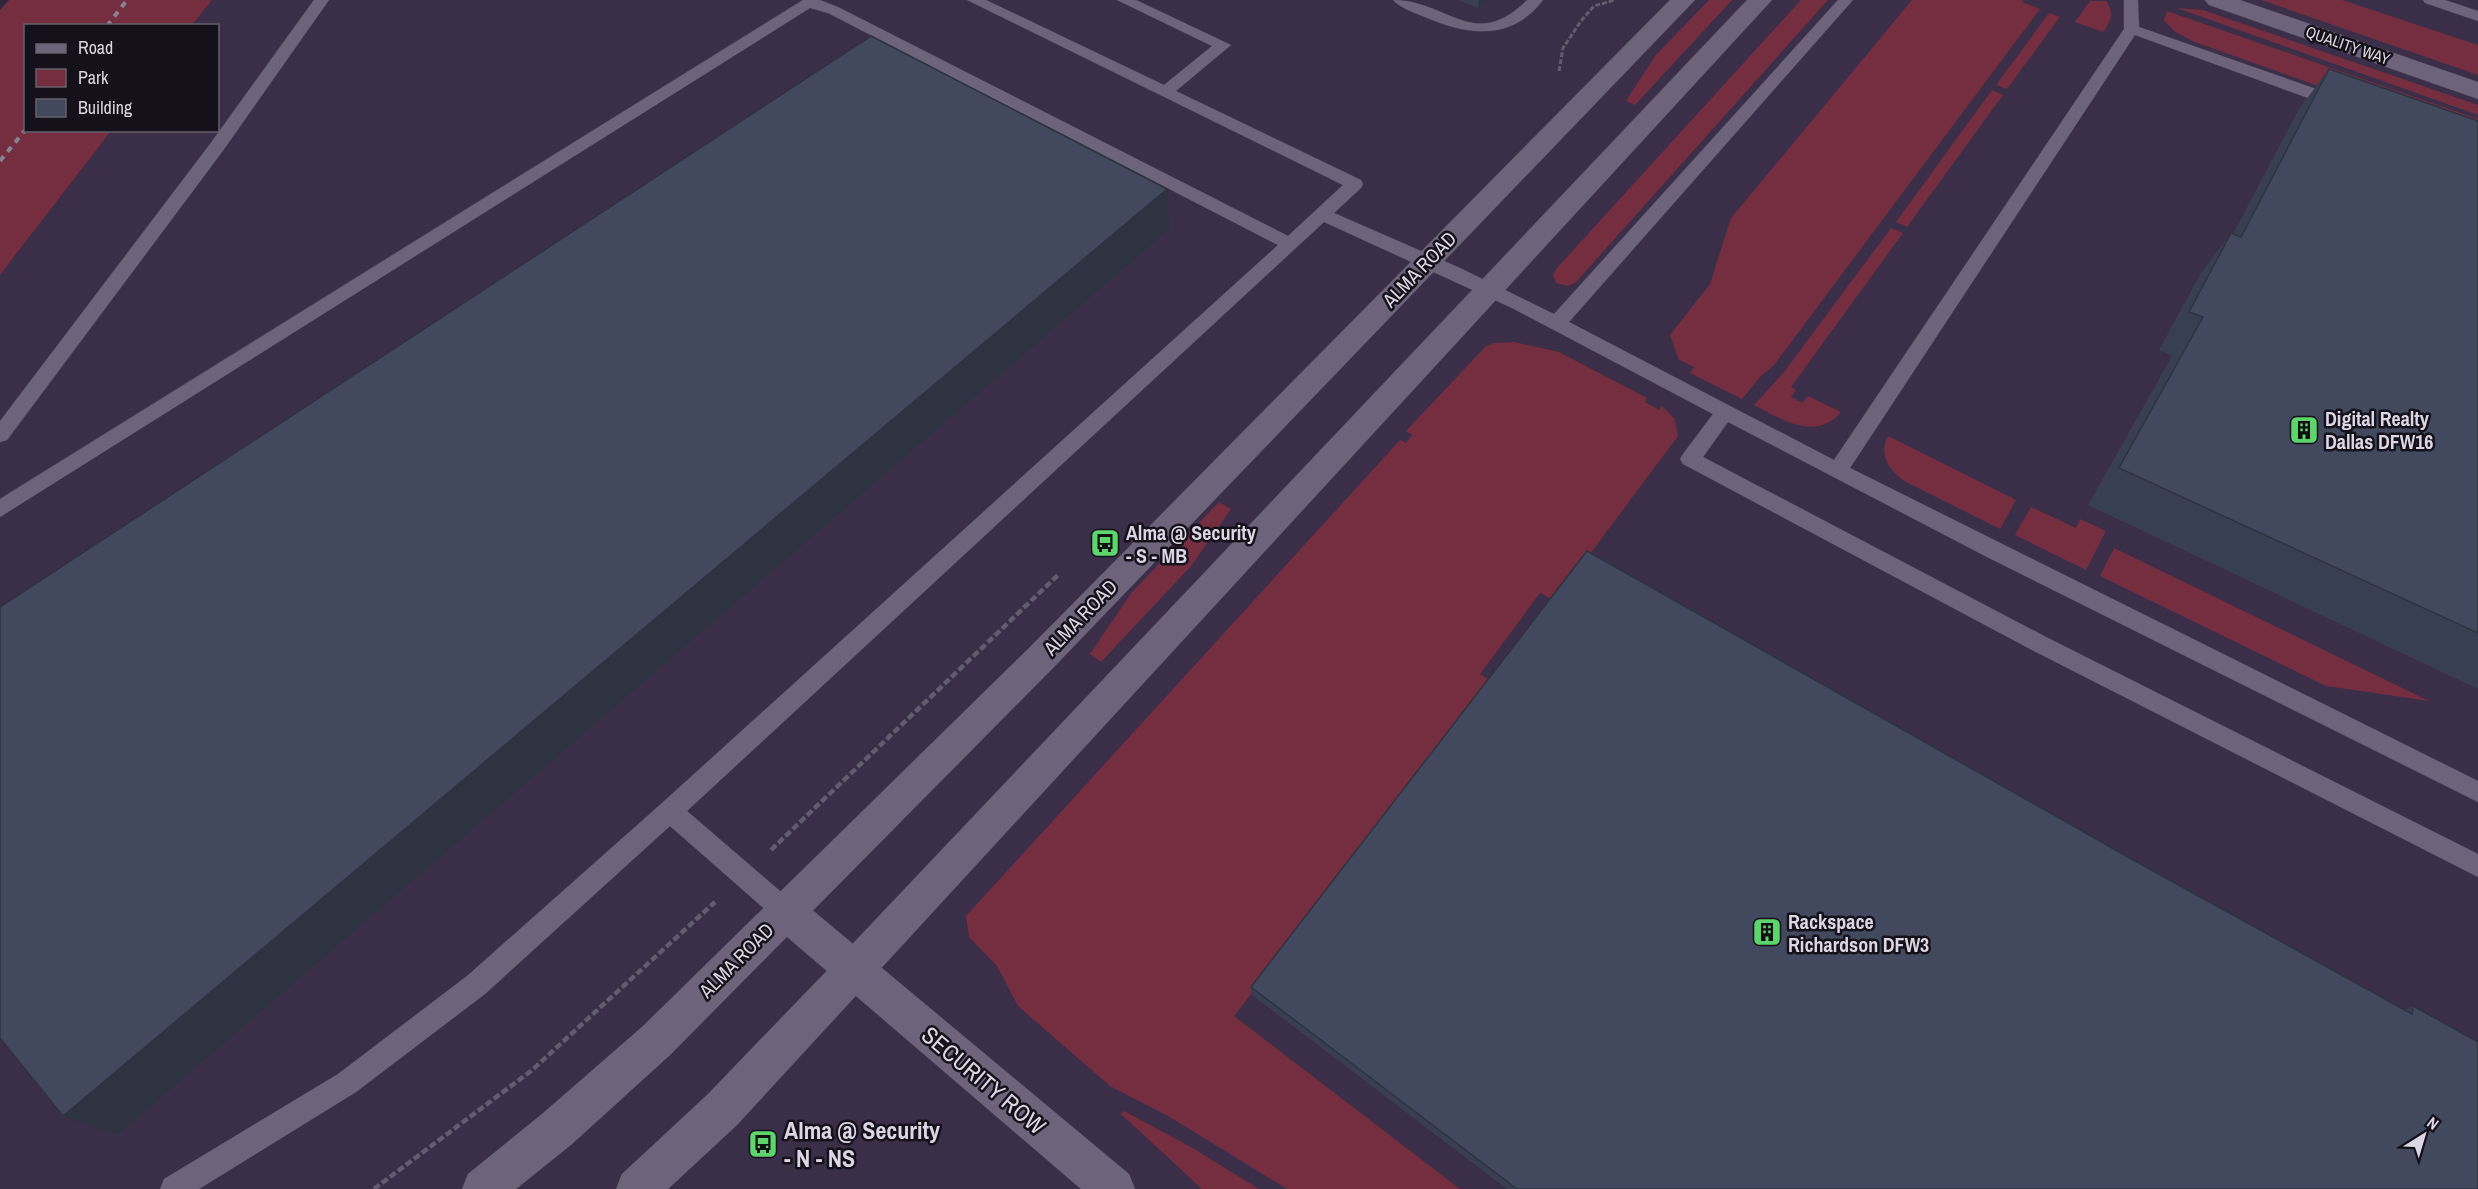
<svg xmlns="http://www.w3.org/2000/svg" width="2478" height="1189" font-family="'Archivo Narrow',sans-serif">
	<rect width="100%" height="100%" fill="#2f263b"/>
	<!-- built -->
	<path fill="#3a2e49" d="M212,0H2478V1189H0V275L111,131L218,130V26L192,25Z"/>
	<!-- green -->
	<g fill="#752d40">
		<path d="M9,0H212L192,25L26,26V130L111,131L0,275V10Z"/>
		<path d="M1709,0H1732L1635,105L1626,101L1655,56Z"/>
		<path d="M1801,0H1828L1576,282L1568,286L1556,283L1553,275L1557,268Z"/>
		<path d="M1912,0H2023L2022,2L2040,9L1774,365L1760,377L1742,399L1690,373L1694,367L1679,360L1670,335L1710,284L1731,218Z"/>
		<path d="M2261,0H2342L2478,45V75Z"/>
		<path d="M2090,1H2106C2115,14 2111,21 2103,32L2075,22Z"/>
		<path d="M2177,8L2203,10L2478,105V115Z"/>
		<path d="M2167,11L2478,119V143L2192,41L2174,31L2164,20Z"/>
		<path d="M2049,13L2060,17L2007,89L1996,85Z"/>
		<path d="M1992,90L2003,95L1907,227L1896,222Z"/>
		<path d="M1891,228L1903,233L1791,387L1796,390L1791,397L1802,403L1808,396L1841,412C1817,442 1780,419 1754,405L1784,372Z"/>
		<path d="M1514,342L1559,352L1647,398L1645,402L1659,410L1662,406L1674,418L1678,436L1555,601L1540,593L1480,674L1493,682L1234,1016L1460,1189H1287L1168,1116L1110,1086L1018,1006L997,966L969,937L966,916L1400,440L1406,443L1412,435L1406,431L1485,347L1493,343Z"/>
		<path d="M1888,436L2016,500L2000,529L1904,481C1889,469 1878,455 1888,436Z"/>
		<path d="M1219,502L1231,509L1192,565L1101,662L1090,654L1132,592Z"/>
		<path d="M2031,507L2076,528L2080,519L2106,531L2086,570L2015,535Z"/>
		<path d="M2114,548L2429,701L2326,686L2100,576Z"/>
		<path d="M1124,1111L1191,1147L1259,1189H1202L1121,1114Z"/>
	</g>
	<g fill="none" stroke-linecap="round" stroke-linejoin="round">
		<!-- service casing -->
		<g stroke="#4a4353" stroke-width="1">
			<g id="service">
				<path d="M314,0H329L222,152L7,440L0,442V421L210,144Z"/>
				<path d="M803,0H820L838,7L1288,236L1343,185L967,0H986L1164,85L1212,46L1117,0H1136L1231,45L1176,91L1361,180L1363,184L1361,188L1334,213L1460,268L1554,314L1838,0H1853L1569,322L1834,460L2124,29V0H2138L2139,27L2342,98L2344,102L2342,106H2330L2135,35L1850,468L2478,781V802L1987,557L1728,422L1703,457L2048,638L2478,854V877L2032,650L1683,464L1680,459L1683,454L1713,414L1512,308L1324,222L687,811L794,903L797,911L794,919L785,923L776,919L670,826L485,994L356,1092L199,1189H160L164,1179L338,1074L467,976L662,803L1278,245L828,13L810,8L0,517V499Z"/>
				<path d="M1393,0C1448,0 1474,53 1527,0H1543C1512,41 1468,36 1425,17C1415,13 1400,8 1393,0Z"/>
				<path d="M2423,0H2445L2478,11V21L2425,3Z"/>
			</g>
		</g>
		<!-- minor casing -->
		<g stroke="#4a4353" stroke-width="1">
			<g id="minor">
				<path d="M2205,0H2240L2478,82V99L2209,5Z"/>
				<path d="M785,893L798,898L1129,1174L1135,1189H1081L772,924L766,911L772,898Z"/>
			</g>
		</g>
		<!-- tertiary casing -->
		<g stroke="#4a4353" stroke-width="1">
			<g id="tertiary">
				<path d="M1670,0H1695L1053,668L670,1055L572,1144L516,1189H462L468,1174L542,1114L642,1027L1029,648Z"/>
				<path d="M1747,0H1772L737,1125L668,1189H616L622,1174L707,1095L841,956Z"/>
			</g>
		</g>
		<!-- path-far1 -->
		<path stroke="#635b6e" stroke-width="3" stroke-dasharray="5 2" stroke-linecap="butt" d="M1559,71L1563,48L1581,21L1594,6L1615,0"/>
		<!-- path -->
		<g stroke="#635b6e" stroke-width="4.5" stroke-dasharray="7 3" stroke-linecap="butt">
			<path d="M771,850L1058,575"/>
			<path d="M374,1189L531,1071L715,902"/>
		</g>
		<!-- service -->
		<use href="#service" fill="#6d647c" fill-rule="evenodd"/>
		<!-- minor -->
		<use href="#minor" fill="#6d647c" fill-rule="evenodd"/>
		<!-- tertiary -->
		<use href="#tertiary" fill="#6d647c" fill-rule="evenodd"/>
		<!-- rail -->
		<g stroke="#898293" stroke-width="4" stroke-dasharray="6 6" stroke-linecap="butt">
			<path d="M107,26L127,0"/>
			<path d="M0,161L26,129"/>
		</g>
	</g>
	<!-- wall -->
	<g fill="#393f52">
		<path d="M1458,0H1487L1478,8Z"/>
		<path d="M2329,69L2478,121V689L2088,505L2172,356L2159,350L2201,273L2231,233L2233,234L2299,109Z"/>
		<path d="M2135,861L2404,1010L2413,1006L2478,1189H1507L1251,994V987Z"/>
	</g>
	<!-- shaded-wall -->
	<g fill="#2e3342">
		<path d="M1479,0H1487L1478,8Z"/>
		<path d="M1167,189L1169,229L117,1135L63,1116Z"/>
	</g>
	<!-- building -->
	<g fill="#42495f" stroke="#2e3342" stroke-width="1.5">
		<path d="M871,36L1167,189L63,1116L0,1038V607Z"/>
		<path d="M2329,69L2478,121V633L2119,468L2203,317L2189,312L2231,233L2241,237Z"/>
		<path d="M1587,551L2135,861L2412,1014L2413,1006L2478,1042V1189H1517L1251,987Z"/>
	</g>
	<!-- icons -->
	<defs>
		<g id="building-square" transform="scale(1.5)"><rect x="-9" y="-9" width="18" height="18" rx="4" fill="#5dd56d" stroke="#15111a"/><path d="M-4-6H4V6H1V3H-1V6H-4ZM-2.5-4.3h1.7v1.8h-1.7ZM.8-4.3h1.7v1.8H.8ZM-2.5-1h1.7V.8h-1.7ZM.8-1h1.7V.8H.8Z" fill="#111"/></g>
		<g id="bus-square" transform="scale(1.5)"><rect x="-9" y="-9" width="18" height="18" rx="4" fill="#5dd56d" stroke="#15111a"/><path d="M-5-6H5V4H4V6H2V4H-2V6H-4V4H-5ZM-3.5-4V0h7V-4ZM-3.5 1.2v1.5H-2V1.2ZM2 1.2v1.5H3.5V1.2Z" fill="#111"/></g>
	</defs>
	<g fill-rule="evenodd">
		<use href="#building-square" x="2304" y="430"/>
		<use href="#bus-square" x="1105" y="543"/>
		<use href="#building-square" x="1767" y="932"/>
		<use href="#bus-square" x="763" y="1144"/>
	</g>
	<g text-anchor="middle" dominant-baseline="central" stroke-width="5" stroke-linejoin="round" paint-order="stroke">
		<!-- far-street labels -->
		<g font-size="16" fill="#dbd6e3" stroke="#15111a">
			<text transform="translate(2348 45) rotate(19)">QUALITY WAY</text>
		</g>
		<!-- street labels -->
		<g font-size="20" fill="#dbd6e3" stroke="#15111a">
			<text transform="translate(1419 269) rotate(-46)">ALMA ROAD</text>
			<text transform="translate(1080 617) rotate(-46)">ALMA ROAD</text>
			<text transform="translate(736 960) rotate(-45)">ALMA ROAD</text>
		</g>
		<!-- poi labels -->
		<g font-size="20" font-weight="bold" fill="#dbd6e3" stroke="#15111a" text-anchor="start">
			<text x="2325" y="418">Digital Realty<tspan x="2325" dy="23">Dallas DFW16</tspan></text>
			<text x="1126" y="532">Alma @ Security<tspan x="1126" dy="23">- S - MB</tspan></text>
			<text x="1788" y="921">Rackspace<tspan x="1788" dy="23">Richardson DFW3</tspan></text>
		</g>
		<!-- near-street labels -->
		<g font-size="24" fill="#dbd6e3" stroke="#15111a">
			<text transform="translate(984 1080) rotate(40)">SECURITY ROW</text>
		</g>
		<!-- near-poi labels -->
		<g font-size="24" font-weight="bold" fill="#dbd6e3" stroke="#15111a" text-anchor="start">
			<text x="784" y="1130">Alma @ Security<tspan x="784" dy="28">- N - NS</tspan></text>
		</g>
	</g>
	<!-- legend -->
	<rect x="24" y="24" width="195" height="108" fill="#15111a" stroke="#64606a" stroke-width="1.5"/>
	<rect x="36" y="44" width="30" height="9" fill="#6d647c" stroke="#64606a" stroke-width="1.5"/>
	<text x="78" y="54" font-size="18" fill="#dbd6e3">Road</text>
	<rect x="36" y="69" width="30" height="18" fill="#752d40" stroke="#64606a" stroke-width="1.5"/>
	<text x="78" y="84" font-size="18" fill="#dbd6e3">Park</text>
	<rect x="36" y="99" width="30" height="18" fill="#42495f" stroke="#64606a" stroke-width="1.5"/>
	<text x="78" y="114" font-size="18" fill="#dbd6e3">Building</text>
	<!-- north arrow -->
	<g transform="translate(2424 1135) rotate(37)" stroke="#15111a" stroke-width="4.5" paint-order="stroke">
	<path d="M0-4.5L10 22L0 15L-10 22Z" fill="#dbd6e3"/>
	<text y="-9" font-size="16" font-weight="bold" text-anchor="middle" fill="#dbd6e3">N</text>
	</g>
</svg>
